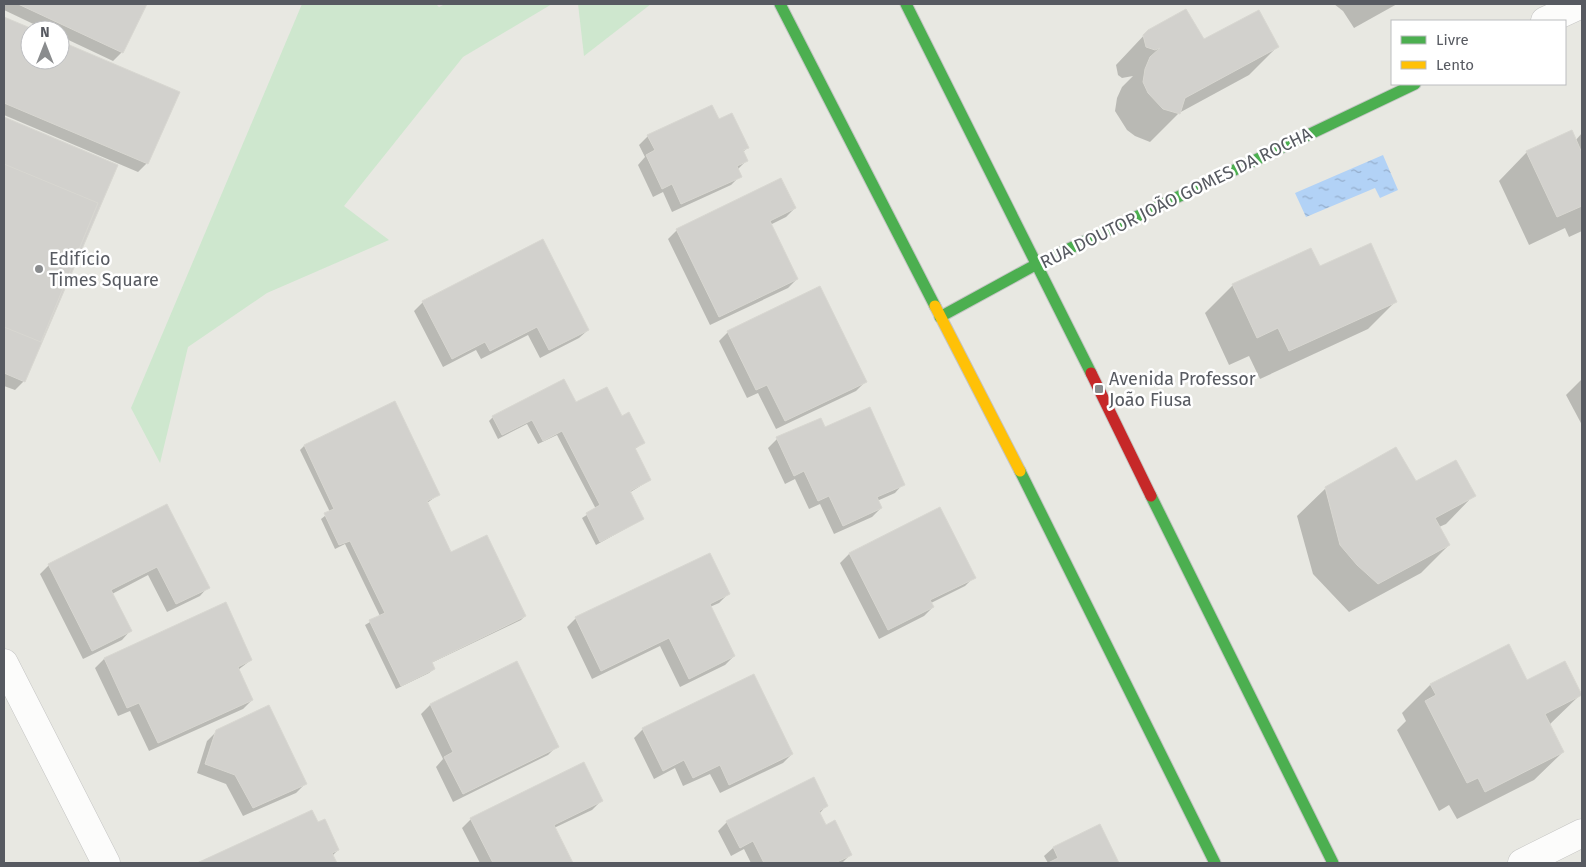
<svg xmlns="http://www.w3.org/2000/svg" width="1586" height="867" font-family="'Fira Sans',sans-serif">
	<defs>
		<pattern id="water-ripples" width="26" height="14" patternUnits="userSpaceOnUse" patternTransform="scale(1.25)"><rect width="26" height="14" fill="#b2d2f6"/><path d="M2 4q2-2 4 0t4 0M15 11q2-2 4 0t4 0" fill="none" stroke="#94adcb"/></pattern>
	</defs>
	<rect width="100%" height="100%" fill="#e8e8e2"/>
	<!-- park -->
	<g fill="#cee7ce">
		<path d="M302,4H436L439,7L445,4H552L463,57L344,206L389,240L267,293L188,347L160,463L131,408Z"/>
		<path d="M578,4H651L584,56Z"/>
	</g>
	<!-- water -->
	<path fill="url(#water-ripples)" d="M1383,155L1398,190L1380,198L1375,188L1306,217L1295,193Z"/>
	<!-- shadow -->
	<g fill="#0003">
		<path d="M4,4H145L122,52L113,61L60,36V30H46L4,10Z"/>
		<path d="M1334,4H1397L1354,28L1343,11Z"/>
		<path d="M4,18L31,30L30,60H60V42L147,163L138,172L4,115Z"/>
		<path d="M1148,31L1203,41L1277,47L1249,75L1179,113L1150,142L1135,136L1127,130L1115,111L1117,98L1122,87L1133,76L1122,78L1118,75L1116,65Z"/>
		<path d="M4,118L116,166L24,381L15,390L4,386Z"/>
		<path d="M718,121L747,148L743,152L746,161L737,170L740,176L731,185L672,212L663,192L653,197L638,165L645,157L639,145L648,136Z"/>
		<path d="M1582,133V231L1569,237L1565,228L1529,245L1499,181L1527,152L1575,141Z"/>
		<path d="M781,180L795,208L786,217L770,225L797,279L788,288L710,325L668,239L677,230Z"/>
		<path d="M1319,268L1396,301L1368,329L1260,379L1249,356L1229,365L1205,313L1233,285Z"/>
		<path d="M423,302L588,330L579,338L540,358L528,335L481,359L476,350L443,367L414,311Z"/>
		<path d="M728,332L865,382L856,391L776,429L758,393L747,398L719,341Z"/>
		<path d="M1582,379V425L1566,395Z"/>
		<path d="M394,403L438,495L427,503L451,554L525,616L521,620L431,663L434,669L429,673L396,689L365,625L380,616L345,544L335,549L321,519L330,512L300,450L304,446Z"/>
		<path d="M575,404L622,418L643,443L635,449L650,480L629,493L643,519L596,545L582,518L596,509L557,435L538,444L527,424L498,439L489,421L493,417Z"/>
		<path d="M824,429L903,484L895,493L877,501L881,508L872,517L834,534L820,504L809,509L795,479L785,484L768,448L777,439Z"/>
		<path d="M1415,483L1474,495L1446,524L1439,527L1449,545L1421,573L1349,612L1313,574L1297,516L1326,488Z"/>
		<path d="M167,506L208,587L200,596L167,612L148,575L112,594L130,631L122,640L83,659L40,574L49,565Z"/>
		<path d="M849,554L974,577L965,586L931,603L933,607L924,616L879,639L840,563Z"/>
		<path d="M728,594L719,603L710,607L734,656L725,665L680,687L660,646L592,679L567,627L576,618Z"/>
		<path d="M225,604L251,660L238,670L252,700L243,709L149,751L130,711L118,716L95,668L104,659Z"/>
		<path d="M516,663L557,746L548,755L453,802L436,767L443,759L421,714L430,705Z"/>
		<path d="M1430,685L1580,695L1549,725L1563,752L1534,780L1457,819L1449,805L1439,811L1397,730L1406,721L1402,713Z"/>
		<path d="M643,729L792,754L783,763L720,793L710,774L683,786L675,768L654,779L634,738Z"/>
		<path d="M217,731L305,784L296,793L243,816L226,784L197,773L207,741Z"/>
		<path d="M601,801L592,810L554,828L571,863H480L462,828L471,819Z"/>
		<path d="M827,805L819,814L825,826L850,855L842,863H751L744,849L731,856L718,831L727,822Z"/>
		<path d="M312,812L318,824L338,850L332,856L336,863H197Z"/>
		<path d="M1099,826L1117,863H1048L1044,856L1053,848Z"/>
	</g>
	<!-- building -->
	<g fill="#d2d1cd" stroke="#d8d7d1">
		<path d="M18,4H147L123,53Z"/>
		<path d="M1186,9L1204,39L1259,10L1279,47L1185,98L1180,114L1163,109L1148,93L1143,82L1145,69L1150,57L1160,48L1155,50L1146,47L1143,35L1148,30Z"/>
		<path d="M4,17L35,30H30V60H60V41L180,92L148,164L4,103Z"/>
		<path d="M712,105L719,119L732,113L749,148L743,150L748,161L737,166L742,177L681,204L672,184L662,189L646,155L655,150L647,135Z"/>
		<path d="M4,117L118,165L25,382L4,373Z"/>
		<path d="M1572,130L1582,153V206L1557,217L1526,151Z"/>
		<path d="M4,164L98,203L41,342L4,327Z"/>
		<path d="M781,178L796,208L770,221L798,279L719,317L676,229Z"/>
		<path d="M543,239L589,330L549,350L537,327L490,351L485,342L452,359L422,301Z"/>
		<path d="M1371,243L1397,302L1289,351L1278,328L1257,338L1232,284L1311,248L1320,266Z"/>
		<path d="M820,286L867,382L785,421L767,385L756,390L727,331Z"/>
		<path d="M564,379L576,402L607,387L622,416L629,412L645,443L635,448L651,480L630,491L644,519L600,542L586,513L600,505L562,431L543,441L532,420L502,435L492,416Z"/>
		<path d="M395,401L440,495L427,501L451,552L487,535L526,616L432,662L435,669L401,686L369,620L385,613L350,541L339,545L324,513L334,509L304,445Z"/>
		<path d="M870,407L905,485L877,497L882,508L843,526L829,496L818,501L804,471L794,476L776,437L821,418L825,427Z"/>
		<path d="M1396,447L1416,481L1456,460L1476,496L1435,518L1450,545L1378,584L1357,565L1340,545L1325,487Z"/>
		<path d="M167,504L210,588L176,604L157,567L111,590L132,631L92,651L48,564Z"/>
		<path d="M940,507L976,578L930,600L934,607L888,630L849,553Z"/>
		<path d="M710,553L730,594L710,604L735,656L689,679L669,638L601,671L575,617Z"/>
		<path d="M226,602L252,660L238,667L253,700L158,743L139,703L127,708L104,658Z"/>
		<path d="M1509,644L1527,680L1565,661L1582,695L1545,714L1564,752L1485,792L1478,778L1467,783L1425,701L1436,695L1430,684Z"/>
		<path d="M517,661L559,747L463,794L444,757L453,752L430,704Z"/>
		<path d="M754,674L793,754L729,785L720,765L693,778L684,760L663,771L642,728Z"/>
		<path d="M269,705L307,784L253,808L235,775L205,764L216,730Z"/>
		<path d="M584,762L603,801L554,825L573,863H493L470,818Z"/>
		<path d="M814,777L828,806L819,811L826,825L835,820L852,855L835,863H764L753,841L740,848L726,821Z"/>
		<path d="M312,810L318,822L325,819L339,850L332,853L337,863H197Z"/>
		<path d="M1100,824L1119,863H1048L1058,858L1053,847Z"/>
	</g>
	<g fill="none" stroke-linecap="round" stroke-linejoin="round">
		<!-- street casing -->
		<g stroke="#c4c4c3" stroke-width="29">
			<g id="street">
				<path d="M1545,21L1582,4"/>
				<path d="M4,663L106,863"/>
				<path d="M1522,863L1582,833"/>
			</g>
		</g>
		<!-- fast casing -->
		<g stroke="#c4c5c4" stroke-width="13">
			<g id="fast">
				<path d="M780,4L935,306"/>
				<path d="M906,4L1091,373"/>
				<path d="M940,317L1037,264L1415,84"/>
				<path d="M1020,471L1215,863"/>
				<path d="M1151,496L1333,863"/>
			</g>
		</g>
		<!-- slow casing -->
		<g stroke="#c4c5c4" stroke-width="13">
			<path id="slow" d="M935,306L1020,471"/>
		</g>
		<!-- jam casing -->
		<g stroke="#c4c5c4" stroke-width="13">
			<path id="jam" d="M1091,373L1151,496"/>
		</g>
		<!-- street -->
		<use href="#street" stroke="#fcfcfb" stroke-width="28"/>
		<!-- fast -->
		<use href="#fast" stroke="#4caf50" stroke-width="11"/>
		<!-- slow -->
		<use href="#slow" stroke="#ffc107" stroke-width="11"/>
		<!-- jam -->
		<use href="#jam" stroke="#c62828" stroke-width="11"/>
	</g>
	<!-- markers -->
	<g fill="#8a8c8e" stroke="#fff" stroke-width="2">
		<circle cx="39" cy="269" r="5"/>
		<rect x="1094" y="384" width="10" height="10" rx="2.5"/>
	</g>
	<g text-anchor="middle" dominant-baseline="central" stroke-width="5" stroke-linejoin="round" paint-order="stroke">
		<!-- street labels -->
		<g font-size="18" fill="#575a61" stroke="#fff">
			<text transform="translate(1176 198) rotate(-26)">RUA DOUTOR JOÃO GOMES DA ROCHA</text>
		</g>
		<!-- poi labels -->
		<g font-size="18" fill="#575a61" stroke="#fff" text-anchor="start">
			<text x="49" y="259">Edifício<tspan x="49" dy="21">Times Square</tspan></text>
			<text x="1109" y="379">Avenida Professor<tspan x="1109" dy="21">João Fiusa</tspan></text>
		</g>
	</g>
	<!-- border -->
	<rect width="1586" height="867" fill="none" stroke="#575a61" stroke-width="10"/>
	<!-- legend -->
	<rect x="1391" y="20" width="175" height="65" fill="#ffffff" stroke="#bcbdc0"/>
	<rect x="1401" y="36" width="25" height="8" fill="#4caf50" stroke="#bcbdc0"/>
	<text x="1436" y="45" font-size="15" fill="#575a61">Livre</text>
	<rect x="1401" y="61" width="25" height="8" fill="#ffc107" stroke="#bcbdc0"/>
	<text x="1436" y="70" font-size="15" fill="#575a61">Lento</text>
	<!-- north arrow -->
	<g transform="translate(45 45)"><circle r="24" fill="#ffffff" stroke="#bcbdc0"/>
	<path d="M0-4L9 19L0 12L-9 19Z" fill="#8a8c8e"/>
	<text y="-8" font-size="14" font-weight="bold" text-anchor="middle" fill="#575a61">N</text>
	</g>
</svg>
